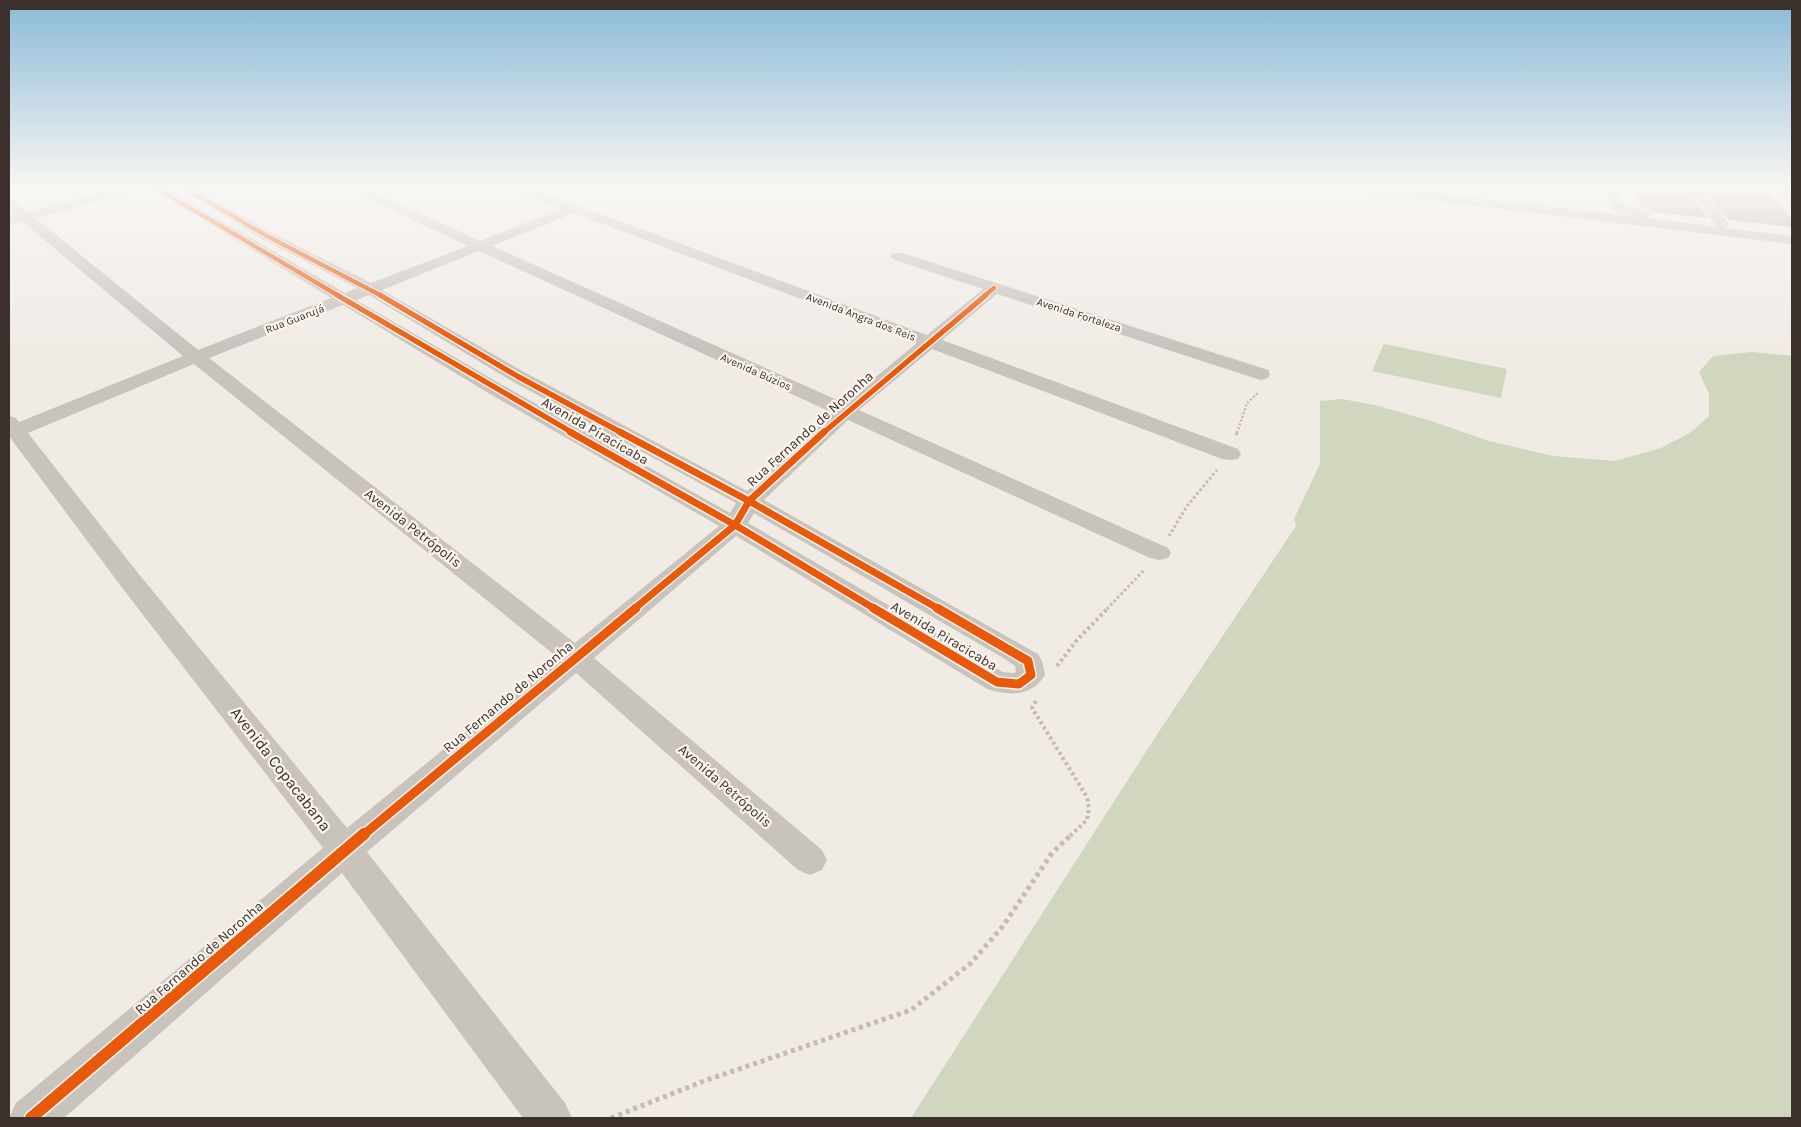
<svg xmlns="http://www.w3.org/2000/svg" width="1801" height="1127" font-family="Karla,sans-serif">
	<rect width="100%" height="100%" fill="#f0ebe5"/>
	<!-- green -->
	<g fill="#d1d6bf">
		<path d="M1384,344L1507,369L1501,398L1372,371Z"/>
		<path d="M1752,352L1792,356V1118H911L1158,733L1296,526L1294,519L1320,464V401L1342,399L1375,405L1431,421L1489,441L1553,456L1615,461L1661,448L1690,433L1709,416V394L1699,372L1713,356Z"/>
	</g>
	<!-- building -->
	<g fill="#c3afa7">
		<path d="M1631,189H1687L1708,218L1651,212L1642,208Z"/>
		<path d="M1705,189H1765L1792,218V227L1728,220Z"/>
	</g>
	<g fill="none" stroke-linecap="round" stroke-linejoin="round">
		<!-- path-far3 -->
		<path stroke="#c2bbb6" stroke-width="2.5" stroke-dasharray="2 2" stroke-linecap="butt" d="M1237,433L1247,403L1258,393"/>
		<!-- path-far2 -->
		<g stroke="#c2bbb6" stroke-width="3" stroke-dasharray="2.5 2.5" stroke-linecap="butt">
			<path d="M1236,435L1237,432"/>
			<path d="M1169,536L1187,506L1217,470"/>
			<path d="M1107,609L1145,569"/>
		</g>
		<!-- path-far1 -->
		<g stroke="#c2bbb6" stroke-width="4" stroke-dasharray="3 3" stroke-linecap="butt">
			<path d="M1057,666L1077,640L1108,608"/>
			<path d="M1036,701L1032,708L1087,797L1089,808L1087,820L1070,836"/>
		</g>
		<!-- path -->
		<path stroke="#c2bbb6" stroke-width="5" stroke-dasharray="4 4" stroke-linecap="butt" d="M611,1118L704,1081L911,1010L971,963L1003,926L1052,853L1072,834"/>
		<!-- minor -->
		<g fill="#c9c3be" fill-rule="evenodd">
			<path d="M114,189H136L134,192L35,218L198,350L331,298L152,189H167L345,293L357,288L262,239L181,189H197L272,233L371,283L468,246L348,189H365L480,241L562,209L517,192L515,189H533L927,335L983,289L892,259L890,256L892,253H902L1268,370L1270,374L1268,378L1261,380L1254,378L997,294L942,340L1238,449L1241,454L1238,459L1230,460L1222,459L932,349L859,410L1168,548L1171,553L1168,558L1159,560L1150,558L848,420L764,500L1038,654L1042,661L1045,675C1032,697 1009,696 987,689L736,536L594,658L822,850L827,860L822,870L810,875L798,870L576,673L367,852L565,1103L572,1118H523L342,873L64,1118H9L16,1103L323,848L120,585L9,436V416L16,418L19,422L183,356L23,222L14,224L9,222V217L15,216L9,210V200L14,201L27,212ZM574,213L917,343L844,403L492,246ZM479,251L833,413L747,491L524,372L382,290ZM369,295L510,380L736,503L730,513L499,383L356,300ZM343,305L485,391L719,526L575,643L209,358ZM194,364L557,657L347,828L138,573L28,433ZM754,513L1005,659L1015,666L1016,672L1013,673L1003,672L748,523Z"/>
			<path d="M1361,189H1401L1638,217L1615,212L1604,189H1616L1625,206L1649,212L1651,215L1646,218L1717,227L1689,189H1702L1729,224L1724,228L1792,236V244L1367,193Z"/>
			<path d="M1777,189H1790L1792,192V204L1787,203Z"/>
		</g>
		<!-- cycleway-far4 casing -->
		<g stroke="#fbf5ee" stroke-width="6">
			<g id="cycleway-far4">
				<path d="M158,189L339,296"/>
				<path d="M187,189L267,236L382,296"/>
				<path d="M984,296L994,288"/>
			</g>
		</g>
		<!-- cycleway-far3 casing -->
		<g stroke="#fbf5ee" stroke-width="8">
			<g id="cycleway-far3">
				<path d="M337,295L573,433"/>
				<path d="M380,295L517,376L622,433"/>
				<path d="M823,433L986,295"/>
			</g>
		</g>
		<!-- cycleway-far2 casing -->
		<g stroke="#fbf5ee" stroke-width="10">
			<g id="cycleway-far2">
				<path d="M570,432L735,525L875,609"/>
				<path d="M620,432L749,501L939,609"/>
				<path d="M634,609L735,525L749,501L824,432"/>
			</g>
		</g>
		<!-- cycleway-far1 casing -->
		<g stroke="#fbf5ee" stroke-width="12">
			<g id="cycleway-far1">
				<path d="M873,608L997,682L1019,684L1031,675L1028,661L937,608"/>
				<path d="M362,836L636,608"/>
			</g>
		</g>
		<!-- cycleway casing -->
		<g stroke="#fbf5ee" stroke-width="15">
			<path id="cycleway" d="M31,1118L364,834"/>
		</g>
		<!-- cycleway-far4 -->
		<use href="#cycleway-far4" stroke="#e8590c" stroke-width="4.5"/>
		<!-- cycleway-far3 -->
		<use href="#cycleway-far3" stroke="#e8590c" stroke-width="5.5"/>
		<!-- cycleway-far2 -->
		<use href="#cycleway-far2" stroke="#e8590c" stroke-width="7"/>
		<!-- cycleway-far1 -->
		<use href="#cycleway-far1" stroke="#e8590c" stroke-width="9"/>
		<!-- cycleway -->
		<use href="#cycleway" stroke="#e8590c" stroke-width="12"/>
	</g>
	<!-- sky -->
	<linearGradient id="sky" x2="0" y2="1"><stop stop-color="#8bbad8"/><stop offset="0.54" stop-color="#f8f6f3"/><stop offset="1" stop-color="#f8f6f3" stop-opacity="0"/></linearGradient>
	<rect width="1801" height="347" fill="url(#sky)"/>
	<g text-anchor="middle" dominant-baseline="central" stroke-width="4.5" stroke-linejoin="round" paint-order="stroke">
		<!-- far-street labels -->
		<g font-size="11" fill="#3b302b" stroke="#fbf5ee">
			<text transform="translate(1079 315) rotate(18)">Avenida Fortaleza</text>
			<text transform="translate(861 317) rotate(21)">Avenida Angra dos Reis</text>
			<text transform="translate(295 319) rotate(-21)">Rua Guarujá</text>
			<text transform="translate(756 372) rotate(24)">Avenida Búzios</text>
		</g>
		<!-- street labels -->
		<g font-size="14" fill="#3b302b" stroke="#fbf5ee">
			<text transform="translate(810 429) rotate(-42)">Rua Fernando de Noronha</text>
			<text transform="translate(595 431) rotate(30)">Avenida Piracicaba</text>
			<text transform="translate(413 528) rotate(38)">Avenida Petrópolis</text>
			<text transform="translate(944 636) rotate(31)">Avenida Piracicaba</text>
			<text transform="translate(508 697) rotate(-40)">Rua Fernando de Noronha</text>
			<text transform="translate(725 786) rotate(41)">Avenida Petrópolis</text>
			<text transform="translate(199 958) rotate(-41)">Rua Fernando de Noronha</text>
		</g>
		<!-- near-street labels -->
		<g font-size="16" fill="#3b302b" stroke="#fbf5ee">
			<text transform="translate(281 769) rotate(52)">Avenida Copacabana</text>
		</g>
	</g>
	<!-- border -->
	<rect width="1801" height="1127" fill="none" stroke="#3b302b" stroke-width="20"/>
</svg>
